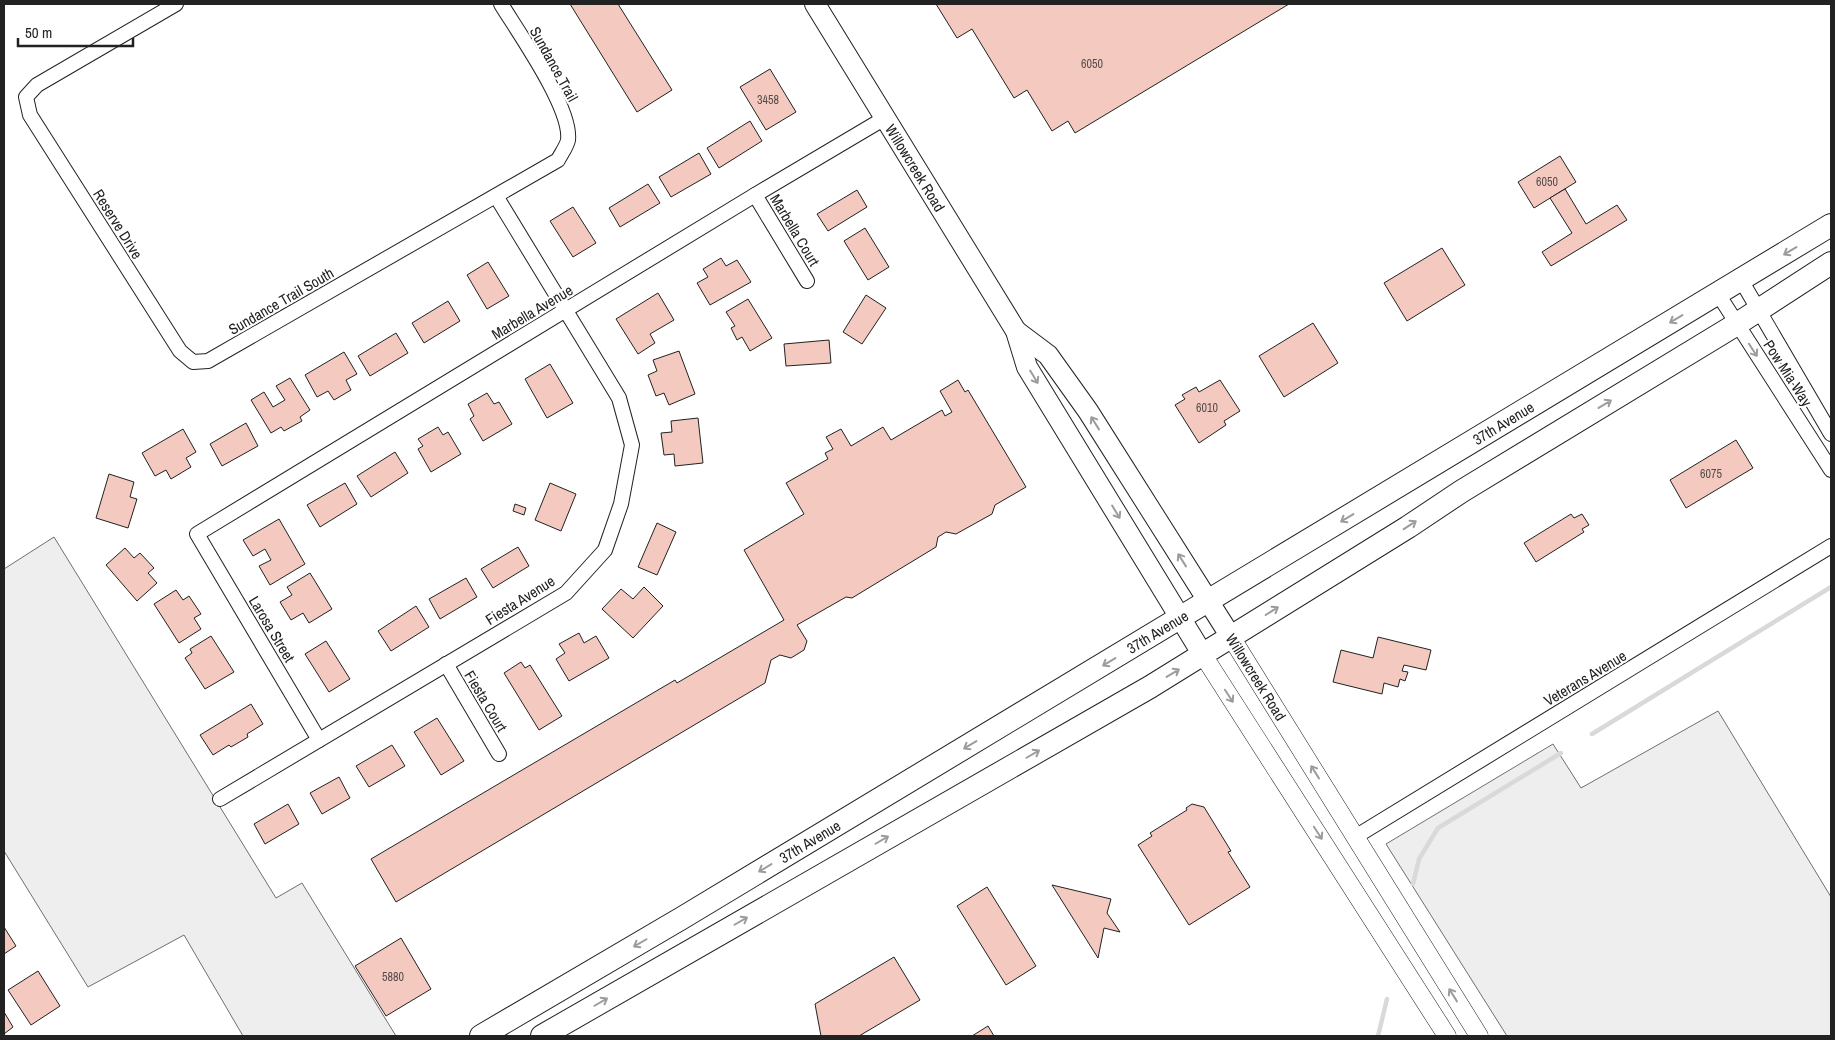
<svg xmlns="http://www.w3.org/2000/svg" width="1835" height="1040" font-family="'Archivo Narrow',sans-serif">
	<rect width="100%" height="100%" fill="#fff"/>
	<!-- green -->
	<g fill="#eee" stroke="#6f6f6f">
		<path d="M54,537L276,898L302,883L396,1036H243L184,935L88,987L4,851V569Z"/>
		<path d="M1718,711L1831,897V1036H1507L1386,844L1553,744L1581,788Z"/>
	</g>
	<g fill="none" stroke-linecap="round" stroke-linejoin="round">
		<!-- stream -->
		<g stroke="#d9d9d9" stroke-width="4.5">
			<path d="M1592,734L1831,587"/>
			<path d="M1413,884L1419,859L1438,828L1561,753"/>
			<path d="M1378,1036L1387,999"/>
		</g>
	</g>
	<!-- building -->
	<g fill="#f3c9c0" stroke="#222">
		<path d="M570,4H618L672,90L637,112Z"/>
		<path d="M936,4H1289L1075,133L1068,121L1052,131L1027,90L1014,98L972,29L957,38Z"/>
		<path d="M770,69L796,112L766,130L740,87Z"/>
		<path d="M750,121L762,141L719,168L707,148Z"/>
		<path d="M699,153L711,174L671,197L659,177Z"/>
		<path d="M1560,156L1576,182L1534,208L1518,182Z"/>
		<path d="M648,184L660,203L620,227L609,208Z"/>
		<path d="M1565,189L1586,224L1617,205L1627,220L1551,266L1542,252L1572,233L1550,198Z"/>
		<path d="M857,190L867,207L828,231L817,214Z"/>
		<path d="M573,207L596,243L573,257L550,221Z"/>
		<path d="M865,228L889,267L868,280L844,241Z"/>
		<path d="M1442,248L1465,285L1407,321L1384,283Z"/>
		<path d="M721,258L726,266L737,260L751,282L710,305L697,283L708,277L703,269Z"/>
		<path d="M488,262L509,296L487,309L467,275Z"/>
		<path d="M658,293L674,320L650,334L655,343L638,354L616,319Z"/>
		<path d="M866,295L886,308L862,344L843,332Z"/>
		<path d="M748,299L772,338L750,351L742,337L737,340L731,328L735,326L726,312Z"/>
		<path d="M448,301L460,321L424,343L412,323Z"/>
		<path d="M1313,323L1338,363L1284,397L1259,356Z"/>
		<path d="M396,333L408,353L370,376L358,356Z"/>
		<path d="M829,340L831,363L786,366L784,344Z"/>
		<path d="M679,351L695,394L669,405L664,393L656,396L648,375L657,371L653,360Z"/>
		<path d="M344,352L357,374L346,380L351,390L334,400L328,391L317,397L305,375Z"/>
		<path d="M550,364L573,403L547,418L525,379Z"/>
		<path d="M290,378L310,410L300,417L302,421L284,431L281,427L271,433L251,400L264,392L273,407L285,400L276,386Z"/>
		<path d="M958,380L965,392L968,390L1026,487L995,505L992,514L956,534L946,532L938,537L936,547L852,598L846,597L797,625L807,641L804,650L791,658L780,655L771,660L765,683L396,902L371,859L675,680L677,683L784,620L744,550L804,514L786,483L828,459L825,453L833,449L826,437L841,429L851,446L883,427L891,440L942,410L945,416L952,412L940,391Z"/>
		<path d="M1220,380L1240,411L1224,421L1226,425L1199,443L1175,405L1185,399L1182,395L1196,387L1199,392Z"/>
		<path d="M487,393L494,404L499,402L512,424L483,441L470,419L474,416L468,404Z"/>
		<path d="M698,418L703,463L675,466L674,454L664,455L661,433L672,432L671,421Z"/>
		<path d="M246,423L258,446L222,466L210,444Z"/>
		<path d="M438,427L443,435L448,432L461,454L431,472L418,449L423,446L418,439Z"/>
		<path d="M183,429L196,452L186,458L191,467L171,479L166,470L155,476L142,453Z"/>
		<path d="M1736,440L1753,468L1686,508L1670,480Z"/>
		<path d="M395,452L408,473L371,497L357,476Z"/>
		<path d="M109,474L134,482L130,497L137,499L128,528L96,518Z"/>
		<path d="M345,483L357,504L320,527L307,505Z"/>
		<path d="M550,483L576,494L561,531L535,520Z"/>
		<path d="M515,504L526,508L524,515L513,511Z"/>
		<path d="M1571,514L1574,518L1582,514L1589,525L1582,529L1584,532L1536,562L1524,543Z"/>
		<path d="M279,519L305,564L270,585L259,566L271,560L265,549L253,556L243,540Z"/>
		<path d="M657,523L676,532L657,575L638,567Z"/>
		<path d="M518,547L529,566L493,588L481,569Z"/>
		<path d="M125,548L134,558L140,553L154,568L148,573L157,583L137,601L106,565Z"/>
		<path d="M310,573L332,609L309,623L303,613L291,620L280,602L292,595L287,587Z"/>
		<path d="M466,578L477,597L440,619L429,599Z"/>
		<path d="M644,587L663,606L633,638L602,609L621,589L633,599Z"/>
		<path d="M176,590L183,600L189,596L201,614L194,618L201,629L179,643L154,604Z"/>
		<path d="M416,606L429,627L391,651L378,631Z"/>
		<path d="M579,633L584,643L596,636L609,658L569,681L556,659L565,653L559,644Z"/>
		<path d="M211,636L234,672L205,689L185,658L192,653L190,649Z"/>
		<path d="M1378,637L1431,650L1426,670L1404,665L1402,671L1408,672L1405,681L1400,679L1398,687L1384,683L1382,694L1333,682L1341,650L1373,658Z"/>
		<path d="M326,641L350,679L329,692L305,654Z"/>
		<path d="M521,662L525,668L530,665L562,716L539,730L504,673Z"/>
		<path d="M251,704L263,724L247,734L248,737L231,747L229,745L213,755L200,735Z"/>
		<path d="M437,718L464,761L441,775L414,732Z"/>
		<path d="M392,745L405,766L369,787L356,766Z"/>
		<path d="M339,777L350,798L322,814L310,793Z"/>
		<path d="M288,804L299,824L265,844L254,824Z"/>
		<path d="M1192,804L1204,807L1231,851L1228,852L1250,887L1189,925L1138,845L1152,836L1150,833L1187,810L1186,808Z"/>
		<path d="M1052,885L1111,899L1107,913L1120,932L1104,928L1098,958Z"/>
		<path d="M987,887L1036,966L1006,985L957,906Z"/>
		<path d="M4,927L16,946L4,954Z"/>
		<path d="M401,938L431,989L386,1016L355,966Z"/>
		<path d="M894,957L920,1000L859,1036H821L815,1004Z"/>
		<path d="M38,971L60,1006L31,1025L8,990Z"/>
		<path d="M4,1012L13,1027L4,1034Z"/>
		<path d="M988,1026L994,1036H972Z"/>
	</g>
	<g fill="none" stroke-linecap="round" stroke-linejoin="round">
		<!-- minor casing -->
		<g stroke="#222" stroke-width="16">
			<g id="minor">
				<path d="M176,4L37,85L26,97L30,115L180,351L193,362L208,361L558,160C561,154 567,146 568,140C572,108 518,32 501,4"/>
				<path d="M755,195L807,281"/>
				<path d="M1741,280L1831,434"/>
				<path d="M1718,294L1831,470"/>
				<path d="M446,664L499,754"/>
				<path d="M319,740L197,534L755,195L885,118"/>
				<path d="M220,799L566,593L605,550L621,504L632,445L619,398L496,196"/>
				<path d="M1355,837L1831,546"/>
			</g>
		</g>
		<!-- tertiary casing -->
		<g stroke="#222" stroke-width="19">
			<g id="tertiary">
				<path d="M1231,637L1479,1036"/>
				<path d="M1203,655L1447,1036"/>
			</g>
		</g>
		<!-- secondary casing -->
		<g stroke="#222" stroke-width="22">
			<g id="secondary">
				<path id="s1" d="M815,4L1016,331L1027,367L1203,655"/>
				<path d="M1016,331L1048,355L1088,411L1231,637"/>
			</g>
		</g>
		<!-- primary casing -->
		<g stroke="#222" stroke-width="24">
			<g id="primary">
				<path id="s2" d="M481,1036L682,918L1831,225"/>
				<path d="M542,1036L1150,687L1408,527L1462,491L1737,324L1831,263"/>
			</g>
		</g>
		<!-- minor -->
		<use href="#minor" stroke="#fff" stroke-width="14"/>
		<!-- tertiary -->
		<use href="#tertiary" stroke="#fff" stroke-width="18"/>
		<!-- secondary -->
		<use href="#secondary" stroke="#fff" stroke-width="20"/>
		<!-- primary -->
		<use href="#primary" stroke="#fff" stroke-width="22"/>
	</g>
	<!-- one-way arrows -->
	<defs><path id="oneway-shaft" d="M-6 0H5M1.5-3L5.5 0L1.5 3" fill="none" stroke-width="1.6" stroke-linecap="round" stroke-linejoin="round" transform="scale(1.25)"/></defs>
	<g stroke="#9c9c9c">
		<use href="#oneway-shaft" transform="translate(1790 251) rotate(149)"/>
		<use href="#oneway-shaft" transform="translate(1676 319) rotate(149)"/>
		<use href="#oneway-shaft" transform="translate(1753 350) rotate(57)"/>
		<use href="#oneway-shaft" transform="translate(1034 377) rotate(59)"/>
		<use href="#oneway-shaft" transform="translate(1605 404) rotate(-31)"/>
		<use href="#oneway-shaft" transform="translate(1095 423) rotate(-122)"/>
		<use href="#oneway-shaft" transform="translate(1116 512) rotate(59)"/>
		<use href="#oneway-shaft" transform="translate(1347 518) rotate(149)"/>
		<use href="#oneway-shaft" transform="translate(1410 525) rotate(-33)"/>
		<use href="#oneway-shaft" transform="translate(1182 560) rotate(-122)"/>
		<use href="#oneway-shaft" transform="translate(1272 611) rotate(-32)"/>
		<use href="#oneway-shaft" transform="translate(1109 662) rotate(149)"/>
		<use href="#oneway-shaft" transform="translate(1173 673) rotate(-31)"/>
		<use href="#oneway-shaft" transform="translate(1229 696) rotate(57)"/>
		<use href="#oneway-shaft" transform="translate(970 745) rotate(149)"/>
		<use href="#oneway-shaft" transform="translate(1033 754) rotate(-30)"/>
		<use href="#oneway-shaft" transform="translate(1315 772) rotate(-122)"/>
		<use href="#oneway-shaft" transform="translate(1318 833) rotate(57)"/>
		<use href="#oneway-shaft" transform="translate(882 840) rotate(-30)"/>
		<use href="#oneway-shaft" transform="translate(765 868) rotate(149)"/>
		<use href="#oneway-shaft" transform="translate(741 921) rotate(-30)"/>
		<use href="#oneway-shaft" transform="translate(640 943) rotate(150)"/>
		<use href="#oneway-shaft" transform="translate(1453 995) rotate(-122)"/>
		<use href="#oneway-shaft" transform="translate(601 1002) rotate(-30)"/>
	</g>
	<g text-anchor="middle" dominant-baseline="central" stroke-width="4" stroke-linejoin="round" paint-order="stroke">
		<!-- number labels -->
		<g font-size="12" fill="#564c4a">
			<text x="1092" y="64">6050</text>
			<text x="768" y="100">3458</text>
			<text x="1547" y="182">6050</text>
			<text x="1207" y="408">6010</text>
			<text x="1711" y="474">6075</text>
			<text x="393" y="977">5880</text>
		</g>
		<!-- street labels -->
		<g font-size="15" fill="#222" stroke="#fff">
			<text transform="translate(554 64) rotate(61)">Sundance Trail</text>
			<text stroke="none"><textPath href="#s1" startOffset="192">Willowcreek Road</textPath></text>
			<text transform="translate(118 224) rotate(58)">Reserve Drive</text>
			<text transform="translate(795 230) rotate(59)">Marbella Court</text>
			<text transform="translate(281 301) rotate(-30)">Sundance Trail South</text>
			<text transform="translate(532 312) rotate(-31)">Marbella Avenue</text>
			<text transform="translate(1788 373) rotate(57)">Pow Mia Way</text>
			<text stroke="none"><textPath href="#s2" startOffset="1192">37th Avenue</textPath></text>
			<text transform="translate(520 600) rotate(-32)">Fiesta Avenue</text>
			<text transform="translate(272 629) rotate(59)">Larosa Street</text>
			<text stroke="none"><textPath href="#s2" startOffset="788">37th Avenue</textPath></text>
			<text transform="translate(1256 677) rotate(58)">Willowcreek Road</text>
			<text transform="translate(1585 678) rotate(-31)">Veterans Avenue</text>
			<text transform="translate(486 701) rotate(59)">Fiesta Court</text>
			<text stroke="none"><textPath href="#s2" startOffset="382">37th Avenue</textPath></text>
		</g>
	</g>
	<!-- border -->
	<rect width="1835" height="1040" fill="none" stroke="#222222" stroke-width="10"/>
	<!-- scale -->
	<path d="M18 38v8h115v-8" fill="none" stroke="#222222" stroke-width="2.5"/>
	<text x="25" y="38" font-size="15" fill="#222222" stroke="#ffffff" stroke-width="4" paint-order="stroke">50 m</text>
</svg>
